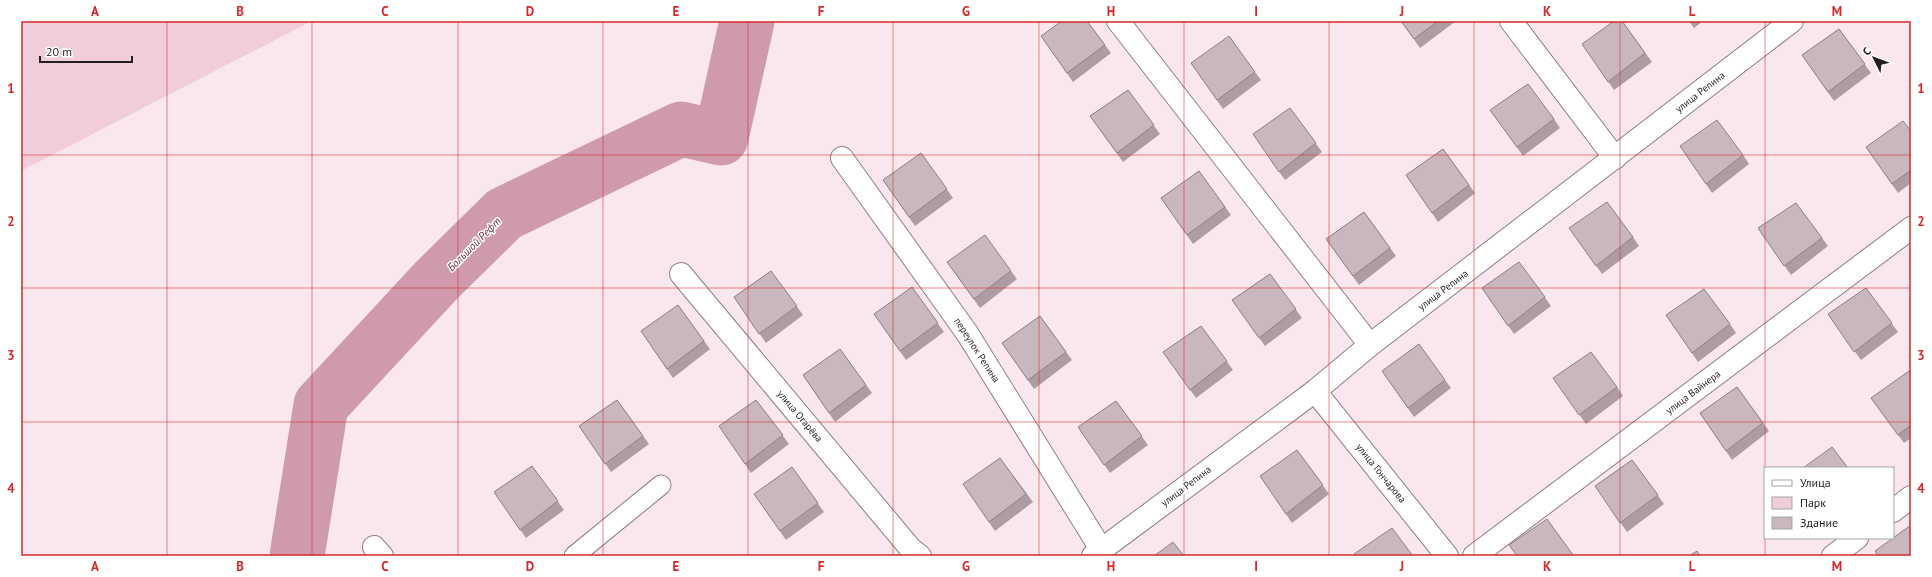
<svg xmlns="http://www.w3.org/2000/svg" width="1932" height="577" font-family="'PT Sans',sans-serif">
	<rect width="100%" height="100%" fill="#f9e7ed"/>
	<!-- green -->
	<path fill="#f0cdd9" d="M21,21H312L21,171Z"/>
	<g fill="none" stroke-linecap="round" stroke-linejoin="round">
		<!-- river -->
		<path stroke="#ce9aac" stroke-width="55" d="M297,556L321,405L436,281L504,214L681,129L721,138L747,21"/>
		<!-- service casing -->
		<g stroke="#8f7f84" stroke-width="21">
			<path id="service" d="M574,556L661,485"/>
		</g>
		<!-- minor casing -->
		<g stroke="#8f7f84" stroke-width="24">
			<g id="minor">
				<path d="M1118,21L1370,345"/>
				<path d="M1511,21L1615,158"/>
				<path d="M842,158L967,333L1101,549"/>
				<path d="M681,274L910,548L920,556"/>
				<path d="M1315,391L1447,556"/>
				<path d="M1893,511L1911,497"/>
				<path d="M374,547L382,556"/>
				<path d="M1093,556L1315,391L1370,345L1792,21"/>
				<path d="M1474,556L1911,228"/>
				<path d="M1833,556L1857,538"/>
			</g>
		</g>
		<!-- service -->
		<use href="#service" stroke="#fff" stroke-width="19"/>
		<!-- minor -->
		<use href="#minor" stroke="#fff" stroke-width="22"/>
	</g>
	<!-- wall -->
	<g fill="#ad9da3">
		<path d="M1087,21L1111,53L1073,82L1041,36Z"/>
		<path d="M1401,21H1456L1420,48Z"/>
		<path d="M1622,21L1652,62L1614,90L1582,44Z"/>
		<path d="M1689,21H1703L1694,28Z"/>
		<path d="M1839,29L1871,73L1834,101L1802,55Z"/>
		<path d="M1191,63L1255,72L1261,80L1223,109Z"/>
		<path d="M1128,90L1160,134L1123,162L1090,116Z"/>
		<path d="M1290,108L1322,152L1285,180L1253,134Z"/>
		<path d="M1490,110L1554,119L1560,128L1523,156Z"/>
		<path d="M1911,131V183L1898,193L1866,147Z"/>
		<path d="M1680,146L1743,155L1749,164L1712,193Z"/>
		<path d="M1443,149L1475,193L1438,222L1406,175Z"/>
		<path d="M921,153L953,198L915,226L883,180Z"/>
		<path d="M1199,171L1231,215L1193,244L1161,198Z"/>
		<path d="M1796,203L1828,246L1791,275L1758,228Z"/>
		<path d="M1364,212L1396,256L1359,285L1326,239Z"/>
		<path d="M1569,228L1633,237L1639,246L1602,274Z"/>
		<path d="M947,262L1011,271L1017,279L980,308Z"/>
		<path d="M1519,262L1551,306L1514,334L1482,288Z"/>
		<path d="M771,271L803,315L766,343L734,297Z"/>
		<path d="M1270,274L1302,318L1265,346L1232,300Z"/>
		<path d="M912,287L944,332L906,360L874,314Z"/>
		<path d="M1866,288L1898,332L1861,360L1828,314Z"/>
		<path d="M678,305L710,349L673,378L641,331Z"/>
		<path d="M1666,315L1730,324L1736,333L1698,362Z"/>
		<path d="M1040,316L1072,360L1034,389L1002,343Z"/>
		<path d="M1201,326L1233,370L1196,398L1163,352Z"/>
		<path d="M840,349L872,393L835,422L803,375Z"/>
		<path d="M1382,371L1445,380L1451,388L1414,417Z"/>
		<path d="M1911,374V438L1904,443L1871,398Z"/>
		<path d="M1553,378L1617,387L1623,396L1586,424Z"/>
		<path d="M1737,387L1769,431L1732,460L1700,413Z"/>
		<path d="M617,400L649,444L611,472L579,426Z"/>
		<path d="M756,400L789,444L751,473L719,426Z"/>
		<path d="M1116,401L1148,445L1110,473L1078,427Z"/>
		<path d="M1297,450L1329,494L1292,523L1260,476Z"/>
		<path d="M1000,458L1033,502L995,531L963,484Z"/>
		<path d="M1632,460L1664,504L1627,532L1595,486Z"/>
		<path d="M532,466L564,510L526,538L494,492Z"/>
		<path d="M792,467L824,512L786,540L754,494Z"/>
	</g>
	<!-- building -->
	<g fill="#c9b7bd" stroke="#8d8084">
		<path d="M1062,21H1087L1105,45L1067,73L1041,36Z"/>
		<path d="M1401,21H1438L1414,39Z"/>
		<path d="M1614,21H1622L1645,53L1608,82L1582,44Z"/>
		<path d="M1839,29L1865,64L1828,92L1802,55Z"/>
		<path d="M1229,36L1255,72L1217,100L1191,63Z"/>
		<path d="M1528,84L1554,119L1517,147L1490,110Z"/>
		<path d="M1128,90L1154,125L1117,153L1090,116Z"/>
		<path d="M1290,108L1316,143L1279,172L1253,134Z"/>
		<path d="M1717,120L1743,155L1706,184L1680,146Z"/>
		<path d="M1903,121L1911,131V170L1892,184L1866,147Z"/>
		<path d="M1443,149L1469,185L1432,213L1406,175Z"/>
		<path d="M921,153L947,189L909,217L883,180Z"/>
		<path d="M1199,171L1225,207L1187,235L1161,198Z"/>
		<path d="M1607,202L1633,237L1596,266L1569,228Z"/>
		<path d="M1796,203L1822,238L1784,266L1758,228Z"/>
		<path d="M1364,212L1390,248L1353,276L1326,239Z"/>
		<path d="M985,235L1011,271L974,299L947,262Z"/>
		<path d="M1519,262L1545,297L1508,326L1482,288Z"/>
		<path d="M771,271L797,306L759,334L734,297Z"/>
		<path d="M1270,274L1296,309L1259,338L1232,300Z"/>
		<path d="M912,287L938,323L900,351L874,314Z"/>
		<path d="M1866,288L1892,323L1854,352L1828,314Z"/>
		<path d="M1704,289L1730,324L1692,353L1666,315Z"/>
		<path d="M678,305L704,341L667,369L641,331Z"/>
		<path d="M1040,316L1066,352L1028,380L1002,343Z"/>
		<path d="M1201,326L1227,361L1190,390L1163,352Z"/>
		<path d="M1419,344L1445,380L1408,408L1382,371Z"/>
		<path d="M840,349L866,385L829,413L803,375Z"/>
		<path d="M1591,352L1617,387L1579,415L1553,378Z"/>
		<path d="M1909,371L1911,374V425L1898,435L1871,398Z"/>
		<path d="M1737,387L1763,423L1726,451L1700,413Z"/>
		<path d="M617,400L643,436L605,464L579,426Z"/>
		<path d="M756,400L783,435L745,464L719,426Z"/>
		<path d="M1116,401L1142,436L1104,465L1078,427Z"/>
		<path d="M1832,447L1848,468H1803Z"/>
		<path d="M1297,450L1323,485L1286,514L1260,476Z"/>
		<path d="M1000,458L1026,494L989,522L963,484Z"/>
		<path d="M1632,460L1658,495L1620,523L1595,486Z"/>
		<path d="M532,466L558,501L520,530L494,492Z"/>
		<path d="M792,467L818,503L780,531L754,494Z"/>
		<path d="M1547,519L1573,555L1572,556H1517L1509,545Z"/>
		<path d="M1911,525V556H1878L1875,551Z"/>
		<path d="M1392,528L1413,556H1355L1354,554Z"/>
		<path d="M1173,542L1184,556H1154Z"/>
		<path d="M1697,551L1700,556H1689Z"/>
	</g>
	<!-- grid -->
	<path fill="none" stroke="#d62828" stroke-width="1" stroke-opacity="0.55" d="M167,21V556M312,21V556M458,21V556M603,21V556M748,21V556M893,21V556M1039,21V556M1184,21V556M1329,21V556M1474,21V556M1620,21V556M1765,21V556M21,155H1911M21,288H1911M21,422H1911"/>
	<g text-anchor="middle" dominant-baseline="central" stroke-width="3" stroke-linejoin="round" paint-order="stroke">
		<!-- street labels -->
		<g font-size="10" fill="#241e20" stroke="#fff">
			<text transform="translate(1700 92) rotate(-38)">улица Репина</text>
			<text transform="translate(1443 290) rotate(-37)">улица Репина</text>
			<text transform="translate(977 350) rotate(57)">переулок Репина</text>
			<text transform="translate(1693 392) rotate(-37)">улица Вайнера</text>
			<text transform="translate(800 416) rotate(50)">улица Огарёва</text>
			<text transform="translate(1381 473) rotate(51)">улица Гончарова</text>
			<text transform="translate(1186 486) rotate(-37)">улица Репина</text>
		</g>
		<!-- water labels -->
		<g font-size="11" font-style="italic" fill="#6f2f4a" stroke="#fff">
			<text transform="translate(474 244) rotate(-45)">Большой Рефт</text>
		</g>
	</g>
	<!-- border -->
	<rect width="1932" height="577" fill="none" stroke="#ffffff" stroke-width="44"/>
	<!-- legend -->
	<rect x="1764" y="467" width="130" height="72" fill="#ffffff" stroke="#a7a5a6"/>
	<rect x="1772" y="480" width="20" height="6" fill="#ffffff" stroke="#a7a5a6"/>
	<text x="1800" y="487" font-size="12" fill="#241e20">Улица</text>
	<rect x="1772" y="497" width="20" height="12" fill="#f0cdd9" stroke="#a7a5a6"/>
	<text x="1800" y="507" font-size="12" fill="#241e20">Парк</text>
	<rect x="1772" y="517" width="20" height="12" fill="#c9b7bd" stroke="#a7a5a6"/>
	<text x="1800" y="527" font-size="12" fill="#241e20">Здание</text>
	<!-- north arrow -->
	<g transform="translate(1874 58) rotate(312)" stroke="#ffffff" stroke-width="3" paint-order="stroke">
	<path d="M0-3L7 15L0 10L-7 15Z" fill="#241e20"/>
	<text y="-6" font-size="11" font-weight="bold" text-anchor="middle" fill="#241e20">С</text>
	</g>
	<!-- scale -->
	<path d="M40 56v6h92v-6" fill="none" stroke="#241e20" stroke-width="2"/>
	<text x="46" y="56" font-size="12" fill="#241e20" stroke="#ffffff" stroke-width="3" paint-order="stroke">20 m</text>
	<rect x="22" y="22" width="1888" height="533" fill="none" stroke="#d62828" stroke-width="1.5"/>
	<g font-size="13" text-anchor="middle" font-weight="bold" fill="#d62828">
		<text x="95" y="16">A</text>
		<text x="240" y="16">B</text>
		<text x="385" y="16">C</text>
		<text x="530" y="16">D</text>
		<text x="676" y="16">E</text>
		<text x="821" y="16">F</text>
		<text x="966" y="16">G</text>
		<text x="1111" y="16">H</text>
		<text x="1256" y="16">I</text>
		<text x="1402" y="16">J</text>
		<text x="1547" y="16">K</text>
		<text x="1692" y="16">L</text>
		<text x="1837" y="16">M</text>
		<text x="11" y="93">1</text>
		<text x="1921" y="93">1</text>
		<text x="11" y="226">2</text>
		<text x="1921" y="226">2</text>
		<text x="11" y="360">3</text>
		<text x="1921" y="360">3</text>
		<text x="11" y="493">4</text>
		<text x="1921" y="493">4</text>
		<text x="95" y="571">A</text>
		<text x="240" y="571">B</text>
		<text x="385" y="571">C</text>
		<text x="530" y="571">D</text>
		<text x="676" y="571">E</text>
		<text x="821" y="571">F</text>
		<text x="966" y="571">G</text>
		<text x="1111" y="571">H</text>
		<text x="1256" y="571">I</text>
		<text x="1402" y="571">J</text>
		<text x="1547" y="571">K</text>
		<text x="1692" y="571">L</text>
		<text x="1837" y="571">M</text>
	</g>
</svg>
